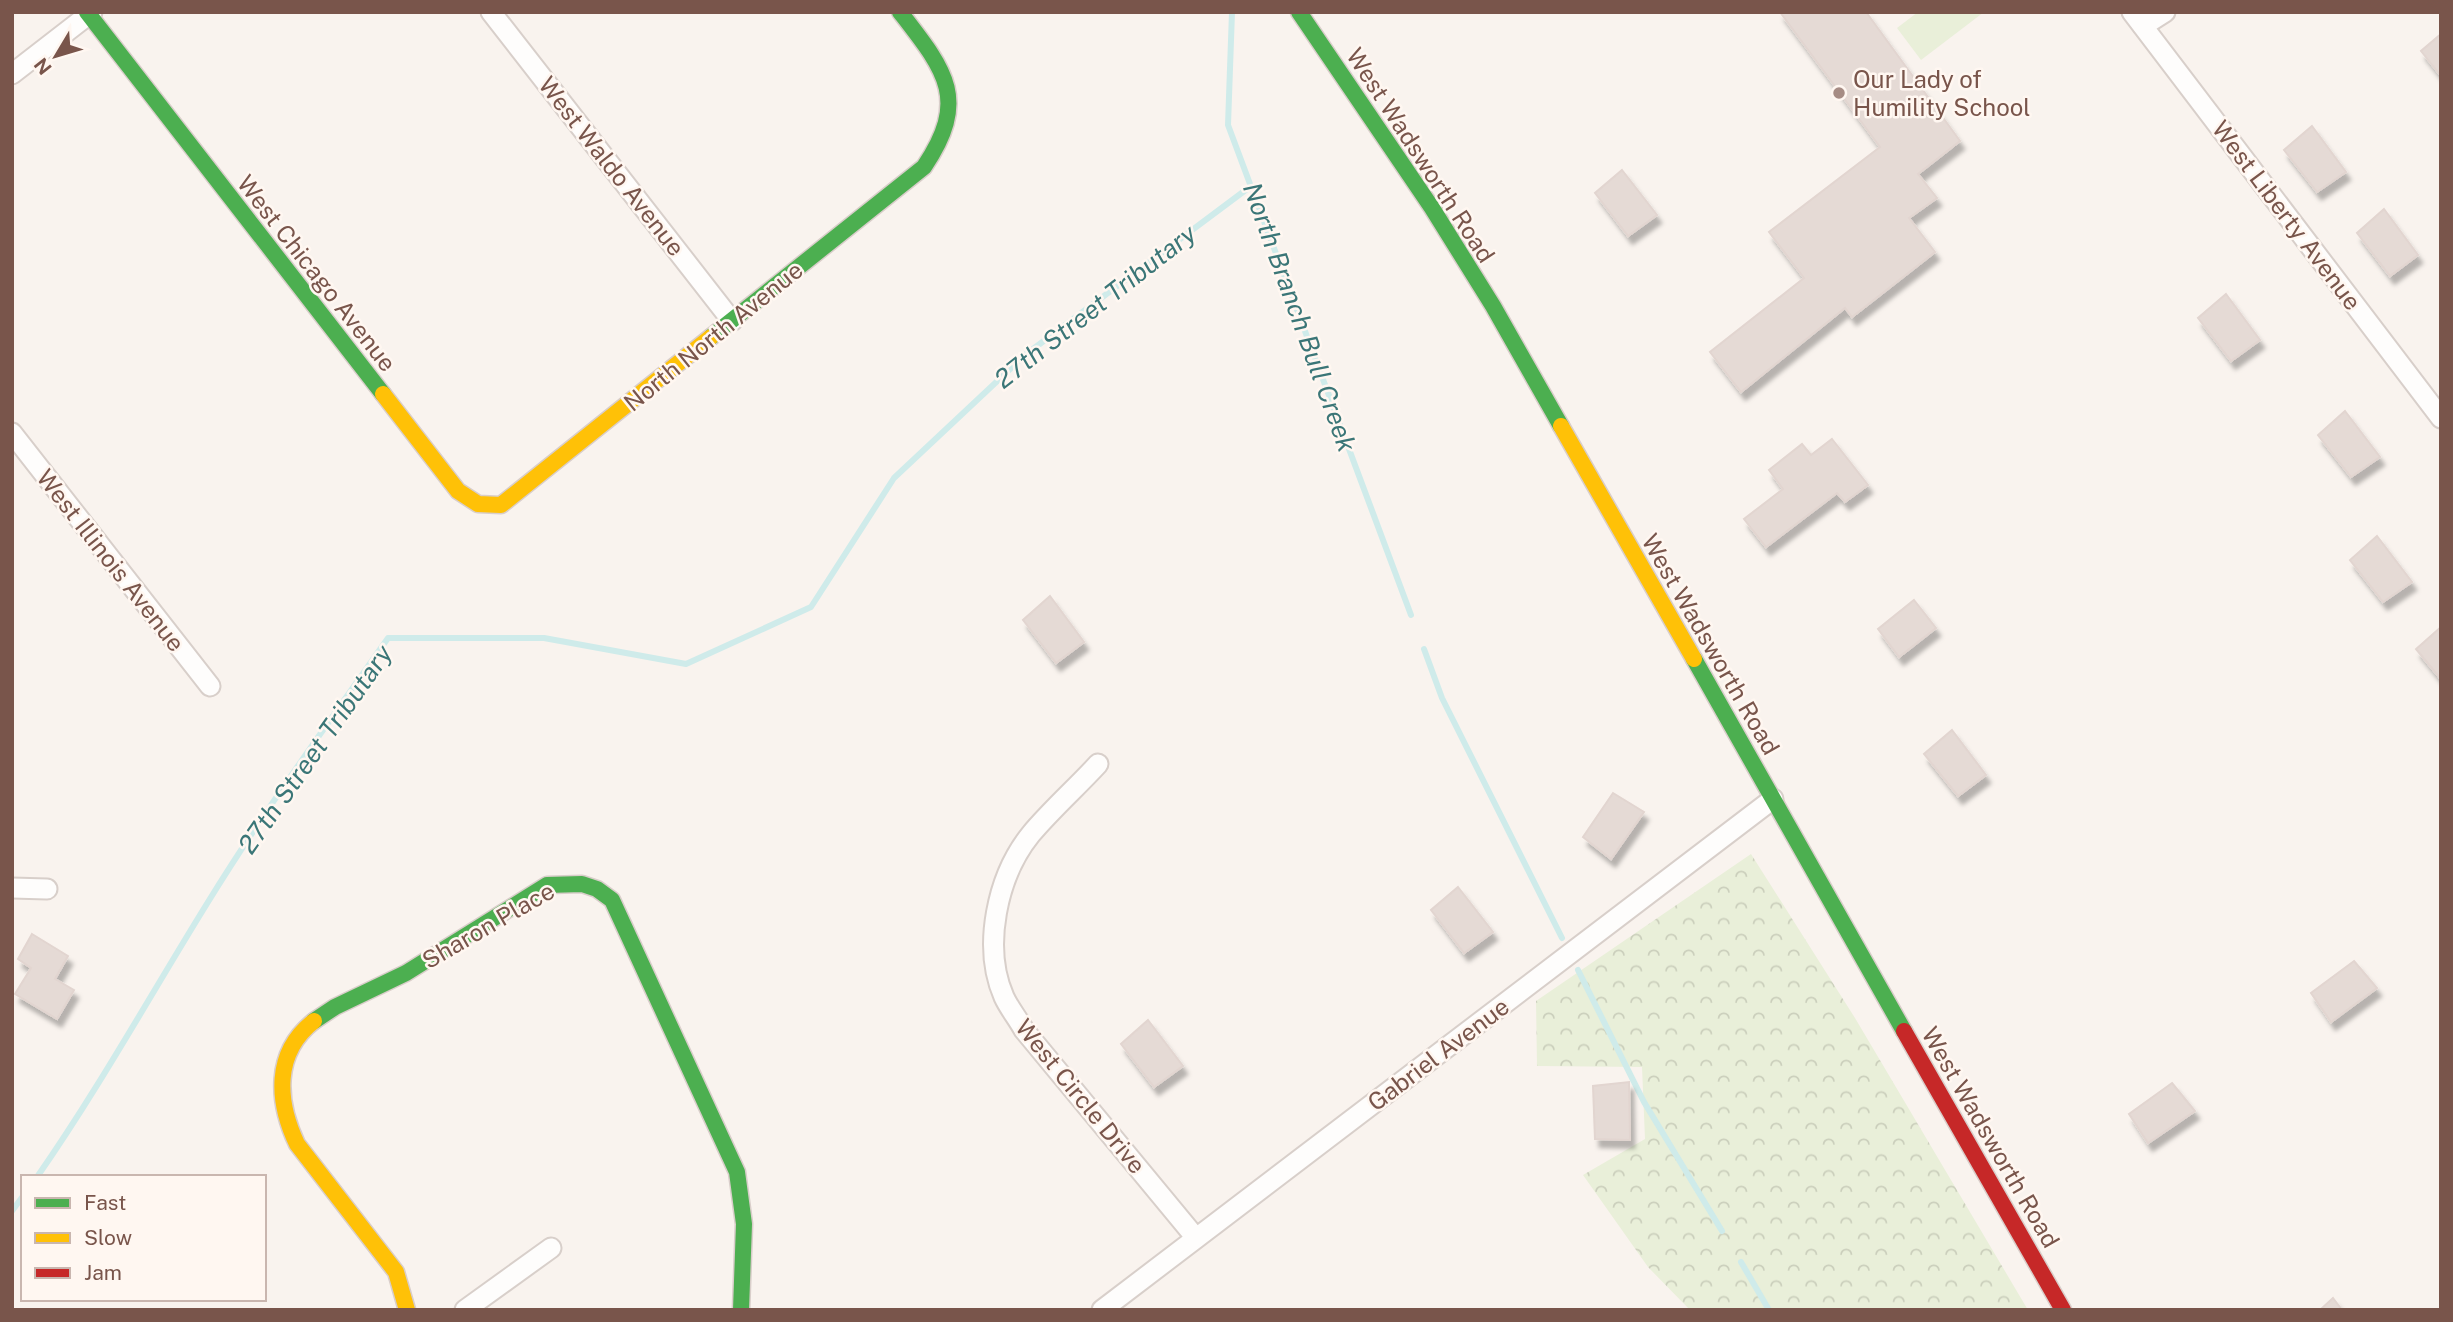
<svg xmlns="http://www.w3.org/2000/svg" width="2453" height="1322" font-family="'Public Sans',sans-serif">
	<defs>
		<pattern id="forest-crowns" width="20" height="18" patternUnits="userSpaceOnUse" patternTransform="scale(1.75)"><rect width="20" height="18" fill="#e9efd9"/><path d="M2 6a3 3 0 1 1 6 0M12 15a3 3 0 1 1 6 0" fill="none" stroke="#cbcfbc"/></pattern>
		<filter id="shadow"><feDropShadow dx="4.5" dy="8" stdDeviation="2" flood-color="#0004"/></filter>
	</defs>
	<rect width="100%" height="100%" fill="#f9f3ee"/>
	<!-- green -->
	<path fill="#e9efd9" d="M1918,12H1984L1921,60L1897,28Z"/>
	<!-- forest -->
	<path fill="url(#forest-crowns)" d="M1751,854L1855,1018L2028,1310H1690L1648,1267L1583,1175L1645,1139L1642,1067L1537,1066L1536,1001Z"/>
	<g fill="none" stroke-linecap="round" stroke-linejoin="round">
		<!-- stream -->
		<g stroke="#cfebea" stroke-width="6">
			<path d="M1232,12L1228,125L1411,615"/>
			<path d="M1424,649L1442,698L1562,938"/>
			<path d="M1578,970L1644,1102L1722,1231"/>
			<path d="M37,1177C99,1088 151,994 208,902C264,811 327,725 388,638H544L686,664L811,607L894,478L1025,355L1251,186"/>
			<path d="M12,1211L23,1196"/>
			<path d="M1741,1262L1769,1310"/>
		</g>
	</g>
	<!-- building -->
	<g fill="#e5dad5" stroke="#e2d5d0" stroke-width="2" filter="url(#shadow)">
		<path d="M1780,12H1866L1960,141L1918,174L1937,198L1909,218L1935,252L1852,317L1845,308L1741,392L1710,352L1804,278L1769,232L1880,147Z"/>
		<path d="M2441,34V76L2421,51Z"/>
		<path d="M2312,126L2346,172L2317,192L2284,150Z"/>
		<path d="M1622,170L1657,215L1628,236L1595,193Z"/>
		<path d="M2384,209L2418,255L2390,276L2357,233Z"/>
		<path d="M2226,294L2260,340L2231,361L2198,318Z"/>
		<path d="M2345,411L2380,457L2351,477L2318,435Z"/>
		<path d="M1832,439L1868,485L1845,502L1837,493L1766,547L1744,519L1783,489L1769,470L1802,444L1811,455Z"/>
		<path d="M2377,536L2412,582L2383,602L2350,560Z"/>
		<path d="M1050,596L1084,642L1056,663L1023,620Z"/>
		<path d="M1914,600L1936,628L1899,657L1878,629Z"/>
		<path d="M2441,627V675L2439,677L2416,649Z"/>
		<path d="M1952,730L1986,775L1958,796L1924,754Z"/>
		<path d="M1613,793L1644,812L1611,859L1583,837Z"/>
		<path d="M1458,887L1493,932L1464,953L1431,910Z"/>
		<path d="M32,934L68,956L55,979L74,990L57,1019L15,994L31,968L18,959Z"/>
		<path d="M2354,961L2377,988L2331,1022L2311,993Z"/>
		<path d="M1148,1020L1183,1066L1154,1087L1121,1044Z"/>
		<path d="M1629,1082L1630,1140L1595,1139L1593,1086Z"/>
		<path d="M2172,1083L2195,1111L2148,1143L2129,1114Z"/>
		<path d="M2333,1298L2342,1310H2320Z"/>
	</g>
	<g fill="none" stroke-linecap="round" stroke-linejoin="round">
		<!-- street casing -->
		<g stroke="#d8cfca" stroke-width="23">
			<g id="street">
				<path d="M491,12L732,321"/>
				<path d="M2132,12L2441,418"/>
				<path d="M2143,26L2165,12"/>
				<path d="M12,74L92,12"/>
				<path d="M12,433L210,686"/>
				<path d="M1098,764C1076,788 1051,810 1031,834C997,876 982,947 1004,997C1009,1008 1018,1019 1024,1030L1196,1238"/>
				<path d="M12,888L47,889"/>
				<path d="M465,1310L551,1248"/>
				<path d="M1102,1310L1773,799"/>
			</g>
		</g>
		<!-- fast casing -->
		<g stroke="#d9ceca" stroke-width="19">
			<g id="fast">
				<path d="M87,12L383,394"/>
				<path d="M1299,12L1432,208L1493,306L1561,426"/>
				<path d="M711,337L924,167C970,99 945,70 900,12"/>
				<path d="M1694,659L1904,1031"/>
				<path d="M314,1021L335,1007L406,973L547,885L582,884L597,889L612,900L737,1172L744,1224L741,1310"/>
			</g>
		</g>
		<!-- slow casing -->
		<g stroke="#d9ceca" stroke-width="19">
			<g id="slow">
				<path d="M383,394L458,491L478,504L501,505L711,337"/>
				<path d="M1561,426L1694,659"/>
				<path d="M314,1021C273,1053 277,1102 297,1144L396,1272L407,1310"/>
			</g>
		</g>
		<!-- jam casing -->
		<g stroke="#d9ceca" stroke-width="19">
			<path id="jam" d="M1904,1031L2063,1310"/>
		</g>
		<!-- street -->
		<use href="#street" stroke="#fefdfc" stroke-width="19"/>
		<!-- fast -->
		<use href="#fast" stroke="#4caf50" stroke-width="16"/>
		<!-- slow -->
		<use href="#slow" stroke="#ffc107" stroke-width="16"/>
		<!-- jam -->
		<use href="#jam" stroke="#c62828" stroke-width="16"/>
	</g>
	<!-- markers -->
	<circle fill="#a68c84" stroke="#fff7f1" stroke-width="2.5" cx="1839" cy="93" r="7"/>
	<g text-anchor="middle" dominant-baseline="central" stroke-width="5" stroke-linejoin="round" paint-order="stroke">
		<!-- poi labels -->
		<g font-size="24" fill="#79554b" stroke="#fff7f1" text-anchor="start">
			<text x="1853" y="79">Our Lady of<tspan x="1853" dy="28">Humility School</tspan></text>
		</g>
		<!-- street labels -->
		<g font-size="24" fill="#79554b" stroke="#fff7f1">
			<text transform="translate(1421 155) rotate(57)">West Wadsworth Road</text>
			<text transform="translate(612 166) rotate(52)">West Waldo Avenue</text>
			<text transform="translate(2287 215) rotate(53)">West Liberty Avenue</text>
			<text transform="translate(317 273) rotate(52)">West Chicago Avenue</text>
			<text transform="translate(713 336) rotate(-39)">North North Avenue</text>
			<text transform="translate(111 560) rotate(52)">West Illinois Avenue</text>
			<text transform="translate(1711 644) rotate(60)">West Wadsworth Road</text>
			<text transform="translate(488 925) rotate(-30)">Sharon Place</text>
			<text transform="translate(1438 1054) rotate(-37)">Gabriel Avenue</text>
			<text transform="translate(1081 1096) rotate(51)">West Circle Drive</text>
			<text transform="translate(1991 1137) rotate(60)">West Wadsworth Road</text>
		</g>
		<!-- water labels -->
		<g font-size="26" font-style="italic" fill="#3b7677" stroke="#fff7f1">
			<text transform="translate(1095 306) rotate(-38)">27th Street Tributary</text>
			<text transform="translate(1300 317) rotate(70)">North Branch Bull Creek</text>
			<text transform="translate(315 749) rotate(-55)">27th Street Tributary</text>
		</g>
	</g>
	<!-- border -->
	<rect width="2453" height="1322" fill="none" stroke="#79554b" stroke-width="28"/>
	<!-- legend -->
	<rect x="21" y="1175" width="245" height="126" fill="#fff7f1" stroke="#c9b6af" stroke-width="2"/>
	<rect x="35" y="1198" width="35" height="10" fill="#4caf50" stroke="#c9b6af" stroke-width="2"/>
	<text x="84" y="1210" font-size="21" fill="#79554b">Fast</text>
	<rect x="35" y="1233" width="35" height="10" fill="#ffc107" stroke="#c9b6af" stroke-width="2"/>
	<text x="84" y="1245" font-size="21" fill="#79554b">Slow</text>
	<rect x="35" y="1268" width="35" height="10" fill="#c62828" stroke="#c9b6af" stroke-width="2"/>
	<text x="84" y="1280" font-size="21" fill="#79554b">Jam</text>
	<!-- north arrow -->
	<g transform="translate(56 56) rotate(232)" stroke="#fff7f1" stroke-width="5" paint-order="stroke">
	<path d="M0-5L12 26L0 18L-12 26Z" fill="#79554b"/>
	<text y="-10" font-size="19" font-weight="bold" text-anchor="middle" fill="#79554b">N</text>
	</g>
</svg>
